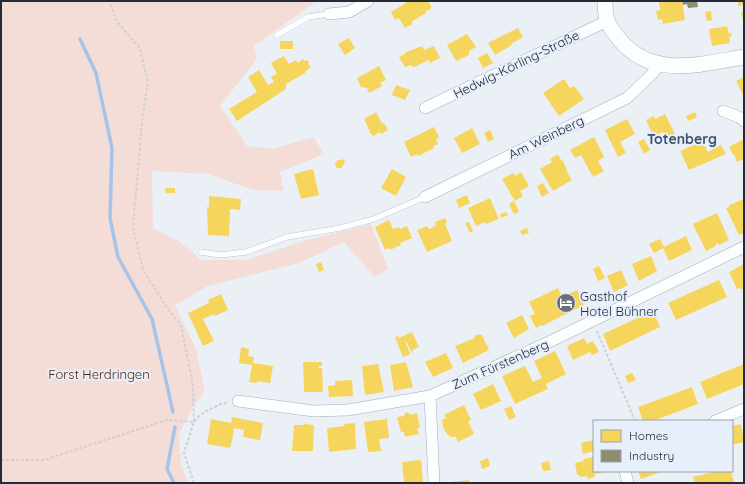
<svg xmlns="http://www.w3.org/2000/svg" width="745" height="484" font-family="Quicksand,sans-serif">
	<rect width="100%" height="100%" fill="#ebf0f6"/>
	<!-- green -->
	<path fill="#f4ddd7" d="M1,1H313L314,3L254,46L257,59L220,106L247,146L272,149L313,137L324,154L280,172L284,191L253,190L208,174L152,171L153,228L180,242L201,260H247L297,243L371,224L388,269L375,277L344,242L299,263L208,286L175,305L196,349L205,391L193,406L179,434L181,465L188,483H1Z"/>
	<!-- homes -->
	<g fill="#f6d55c">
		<path d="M405,1H428L432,8L425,12L426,13L411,22L413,24L405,28L399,18L395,20L391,12L406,3Z"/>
		<path d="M665,1H682L685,20L663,24L662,19L658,20L656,11L660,10L659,2Z"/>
		<path d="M738,1H744V5L738,6Z"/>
		<path d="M711,11L712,20L707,21L705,12Z"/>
		<path d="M744,11V20H743L741,12Z"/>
		<path d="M727,26L729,34L731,33L732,36L729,37L730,43L712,46L709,29Z"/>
		<path d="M518,28L523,37L511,44L512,45L495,55L488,43Z"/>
		<path d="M467,34L476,47L469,51V55L456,61L447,45Z"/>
		<path d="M349,38L355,48L345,55L338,44Z"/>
		<rect x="280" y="41" width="13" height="8"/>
		<path d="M422,46L424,50L434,46L440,58L430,63L429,60L414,67L411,65L405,67L399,57L406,53V52Z"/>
		<path d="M487,53L493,63L483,68L478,58Z"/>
		<path d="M284,56L289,64L296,60L298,63L303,59L305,61L307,60L309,62L308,64L311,67L305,72V73L286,84V89L237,121L229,109L257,92L248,77L259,70L268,85L274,82L271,77L277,74L271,63Z"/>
		<path d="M379,66L386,80L380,83L382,86L369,93L367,88L361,87L357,78Z"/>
		<path d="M744,77V94L743,95L736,81Z"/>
		<path d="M564,79L570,88L574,86L584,99L559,116L543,93Z"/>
		<path d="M396,85L410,90L405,100L392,95Z"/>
		<path d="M376,112L382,124L384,123L388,130L381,134L380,132L373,136L369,132H370L364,119Z"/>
		<path d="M695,112L697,117L688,121L686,116Z"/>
		<path d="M665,114L675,134L666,138L663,132L654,137L646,120L654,116L655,119Z"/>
		<path d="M627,119L635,134L620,142L626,153L618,157L605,130Z"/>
		<path d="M434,127L439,137L436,139L438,144L433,146L434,148L418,156L417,154L411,157L404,142Z"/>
		<path d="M472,128L480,144L462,153L454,138Z"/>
		<path d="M490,130L494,139L488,142L484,133Z"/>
		<path d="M594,137L604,157L598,161L604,171L593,177L581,155L575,158L570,150Z"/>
		<path d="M644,139L650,150L644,154L638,142Z"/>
		<path d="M744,139V159L737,162L734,154L733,155L729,147Z"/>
		<path d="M702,141L708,152L721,145L726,154L689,170L680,151Z"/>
		<path d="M558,154L561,160H562L564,162H563L567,169L566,170L572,180L553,191L540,169L552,162L550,159Z"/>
		<path d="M343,159L345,161L343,166L341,168H337L335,165L336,162L338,160H341Z"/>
		<path d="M313,169L319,195L301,199L294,174Z"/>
		<path d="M392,169L406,177L396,196L381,188Z"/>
		<path d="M521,172L529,186L520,191L523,196L515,201L502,179L513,173L515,176Z"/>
		<path d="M543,183L549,193L542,197L537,186Z"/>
		<path d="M165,188H175V193H166Z"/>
		<path d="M467,195L470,203L459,208L456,200Z"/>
		<path d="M209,196L241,199L240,210L230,209L229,236L208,235L207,207H209Z"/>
		<path d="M490,198L499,219L486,224L485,222L476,226L468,208Z"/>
		<path d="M744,199V233L739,235L726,208L729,207V205Z"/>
		<path d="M514,201L519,212L514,214L509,204Z"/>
		<path d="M506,212L508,215L501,218L500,214Z"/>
		<path d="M717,213L729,240L719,245L718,243L715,245L716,246L706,251L693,224Z"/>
		<path d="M445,218L447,222L445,224L452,241L427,252L417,230L427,226L429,229L436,226L435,222Z"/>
		<path d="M389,220L393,229L399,227L400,229L407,226L412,238L400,243L401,245L390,250L389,248L385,250L375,227Z"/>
		<path d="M469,222L473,231L470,233L465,223Z"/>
		<path d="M527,228L529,233L522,235L520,231Z"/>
		<path d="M686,236L692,250L669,261L663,248L654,253L649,244L660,239L664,247Z"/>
		<path d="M651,256L657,271L639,281L632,264Z"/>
		<path d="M321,262L324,270L319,272L316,264Z"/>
		<path d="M744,264V288L741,290L740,288L737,289L729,272Z"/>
		<path d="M599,266L605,278L598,281L593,269Z"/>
		<path d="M621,270L628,285L614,292L607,276Z"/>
		<path d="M719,280L727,297L676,320L668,303Z"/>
		<path d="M558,288L562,297L577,290L584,305L542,326L541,325L536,328L530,316L535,314L529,302Z"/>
		<path d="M221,294L228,310L215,316L214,314L203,319L214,341L203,346L188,313L209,303L208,300Z"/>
		<path d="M653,311L660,327L610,351L603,334Z"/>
		<path d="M522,315L529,329L514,338L506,323Z"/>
		<path d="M412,332L419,347L412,350L413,352L412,353L406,341H405L410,354L403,357L395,337L398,336L399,338Z"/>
		<path d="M480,334L481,335H482L489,350L463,363L455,346L475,338L474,336Z"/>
		<path d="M584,338L587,344L593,341L599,352L592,355L590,352L573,360L567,346Z"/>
		<path d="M241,347L249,349L248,356L254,357L253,363L273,366L270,383L257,381V383L249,382L252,365L239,363Z"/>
		<path d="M555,351L566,374L546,384L548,389L515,404L502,376L525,366L533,382L542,378L534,361Z"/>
		<path d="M446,353L453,368L433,377L425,362Z"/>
		<path d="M303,362H322V366H319V368H322L323,392H304Z"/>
		<path d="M406,362L413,387L394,391L390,365Z"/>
		<path d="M378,364L384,392L365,395L362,366Z"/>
		<path d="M744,364V384L707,399L700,382Z"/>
		<path d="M632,373L636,380L628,383L625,376Z"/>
		<path d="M352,380L353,396L329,397L328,386L335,385V381Z"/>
		<path d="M493,384L501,401L481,410L473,394Z"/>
		<path d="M692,387L698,404L653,421H643L638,407Z"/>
		<path d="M464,405L471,420L468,421L474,434L458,442L456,437H451L447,434L443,427L442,420L446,418L444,415Z"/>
		<path d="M511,406L516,417L509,420L504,409Z"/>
		<path d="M408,412L410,415L417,413L420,428L417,429L419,434L405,437L404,432H401L397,417L404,416L405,413Z"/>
		<path d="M232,417L263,423L260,440L243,437L244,430L234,428L233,436L230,448L207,444L211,419L231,423Z"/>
		<path d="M387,419L389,438L379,439L381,451L368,452L364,422Z"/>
		<path d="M355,423L356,449L329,452L327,428L345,426L344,424Z"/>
		<path d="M304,424L314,425L313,451H292L294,425H304Z"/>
		<path d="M741,424L744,442L732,445V426Z"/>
		<path d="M594,440V451L583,454L581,443Z"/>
		<path d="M594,457V471L606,472L594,474L595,477L588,479L587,476L581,477L577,474L575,463L584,461L583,459Z"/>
		<path d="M488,458L490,466L482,469L480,461Z"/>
		<path d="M421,460L423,483H404L402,462Z"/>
		<path d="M549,461L551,470L543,471L541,463Z"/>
		<path d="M638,471H663L641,479Z"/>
		<path d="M718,471H731L734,483H695L693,477Z"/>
		<path d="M469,480V483H450V482Z"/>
	</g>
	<!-- industry -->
	<path fill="#8c8c6e" d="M682,1H697L698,7L688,8L687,4L683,5Z"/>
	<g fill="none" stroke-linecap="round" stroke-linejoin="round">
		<!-- stream -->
		<g stroke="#a6c4e9" stroke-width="3.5">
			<path d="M80,39L96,73L112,148L110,218L118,257L152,319L173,412"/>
			<path d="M174,483L167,469L175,427"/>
		</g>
		<!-- service casing -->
		<g stroke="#a6acb3" stroke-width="6">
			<g id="service">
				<path d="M277,35L308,17L329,14"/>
				<path d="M201,252L221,255L246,252L287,237L340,228L374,219L425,197"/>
			</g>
		</g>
		<!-- minor casing -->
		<g stroke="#a6acb3" stroke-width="12">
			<g id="minor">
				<path d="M329,14L349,12L368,1"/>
				<path d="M425,108L607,21"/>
				<path d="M723,111L739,117L744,121"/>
				<path d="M425,197L627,98L651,75L659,65"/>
				<path d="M430,396L434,483"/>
				<path d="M238,401L314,411L348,410L430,396L549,342L744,247"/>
				<path d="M715,421L744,409"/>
				<path d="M625,471L628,483"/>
			</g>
		</g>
		<!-- secondary casing -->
		<g stroke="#a6acb3" stroke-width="16">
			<path id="secondary" d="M605,1C605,20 608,26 620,40C652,79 701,64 744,57"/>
		</g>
		<!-- path -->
		<g stroke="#ced0d3" stroke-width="2" stroke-dasharray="3 2" stroke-linecap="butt">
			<path d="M597,331L635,421"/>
			<path d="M1,460H44L167,420L194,422L193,385L181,326L167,308L143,270L133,228L142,121L148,82L140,48L117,22L109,1"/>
			<path d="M194,483L184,453L194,422L199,416L208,410L221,404L227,403"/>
		</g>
		<!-- service -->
		<use href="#service" stroke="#fcfdfe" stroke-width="5.5"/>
		<!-- minor -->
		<use href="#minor" stroke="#fcfdfe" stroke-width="11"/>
		<!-- secondary -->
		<use href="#secondary" stroke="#fcfdfe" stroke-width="15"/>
	</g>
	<!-- icons -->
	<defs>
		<g id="hotel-disc" transform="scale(1)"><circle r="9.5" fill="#697079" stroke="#e6effb"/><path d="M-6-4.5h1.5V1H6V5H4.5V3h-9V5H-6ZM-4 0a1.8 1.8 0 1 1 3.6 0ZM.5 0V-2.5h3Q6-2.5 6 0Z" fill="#fff"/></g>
	</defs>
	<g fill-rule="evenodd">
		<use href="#hotel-disc" x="566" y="303"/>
	</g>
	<g text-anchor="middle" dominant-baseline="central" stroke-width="4" stroke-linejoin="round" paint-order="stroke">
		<!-- street labels -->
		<g font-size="13" fill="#232b36" stroke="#e6effb">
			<text transform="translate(516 64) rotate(-26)">Hedwig-Körling-Straße</text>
			<text transform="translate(546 137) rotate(-26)">Am Weinberg</text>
			<text transform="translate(500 364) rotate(-24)">Zum Fürstenberg</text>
		</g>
		<!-- poi labels -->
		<g font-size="13" fill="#232b36" stroke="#e6effb" text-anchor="start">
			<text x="580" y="296">Gasthof<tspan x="580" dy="15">Hotel Bühner</tspan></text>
		</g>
		<!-- park labels -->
		<g font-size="13" fill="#551b05" stroke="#e6effb">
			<text x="99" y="374">Forst Herdringen</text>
		</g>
		<!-- neighbourhood labels -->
		<g font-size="14" font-weight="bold" fill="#3f5269" stroke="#e6effb">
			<text x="682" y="139">Totenberg</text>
		</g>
	</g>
	<!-- border -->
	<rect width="745" height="484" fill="none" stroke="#232b36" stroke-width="4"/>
	<!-- legend -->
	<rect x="593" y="420" width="140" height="52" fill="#e6effb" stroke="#98a1ac"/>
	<rect x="601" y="430" width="20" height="12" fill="#f6d55c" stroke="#98a1ac"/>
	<text x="629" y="440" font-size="12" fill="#232b36">Homes</text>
	<rect x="601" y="450" width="20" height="12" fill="#8c8c6e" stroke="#98a1ac"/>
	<text x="629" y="460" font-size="12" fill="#232b36">Industry</text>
</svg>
